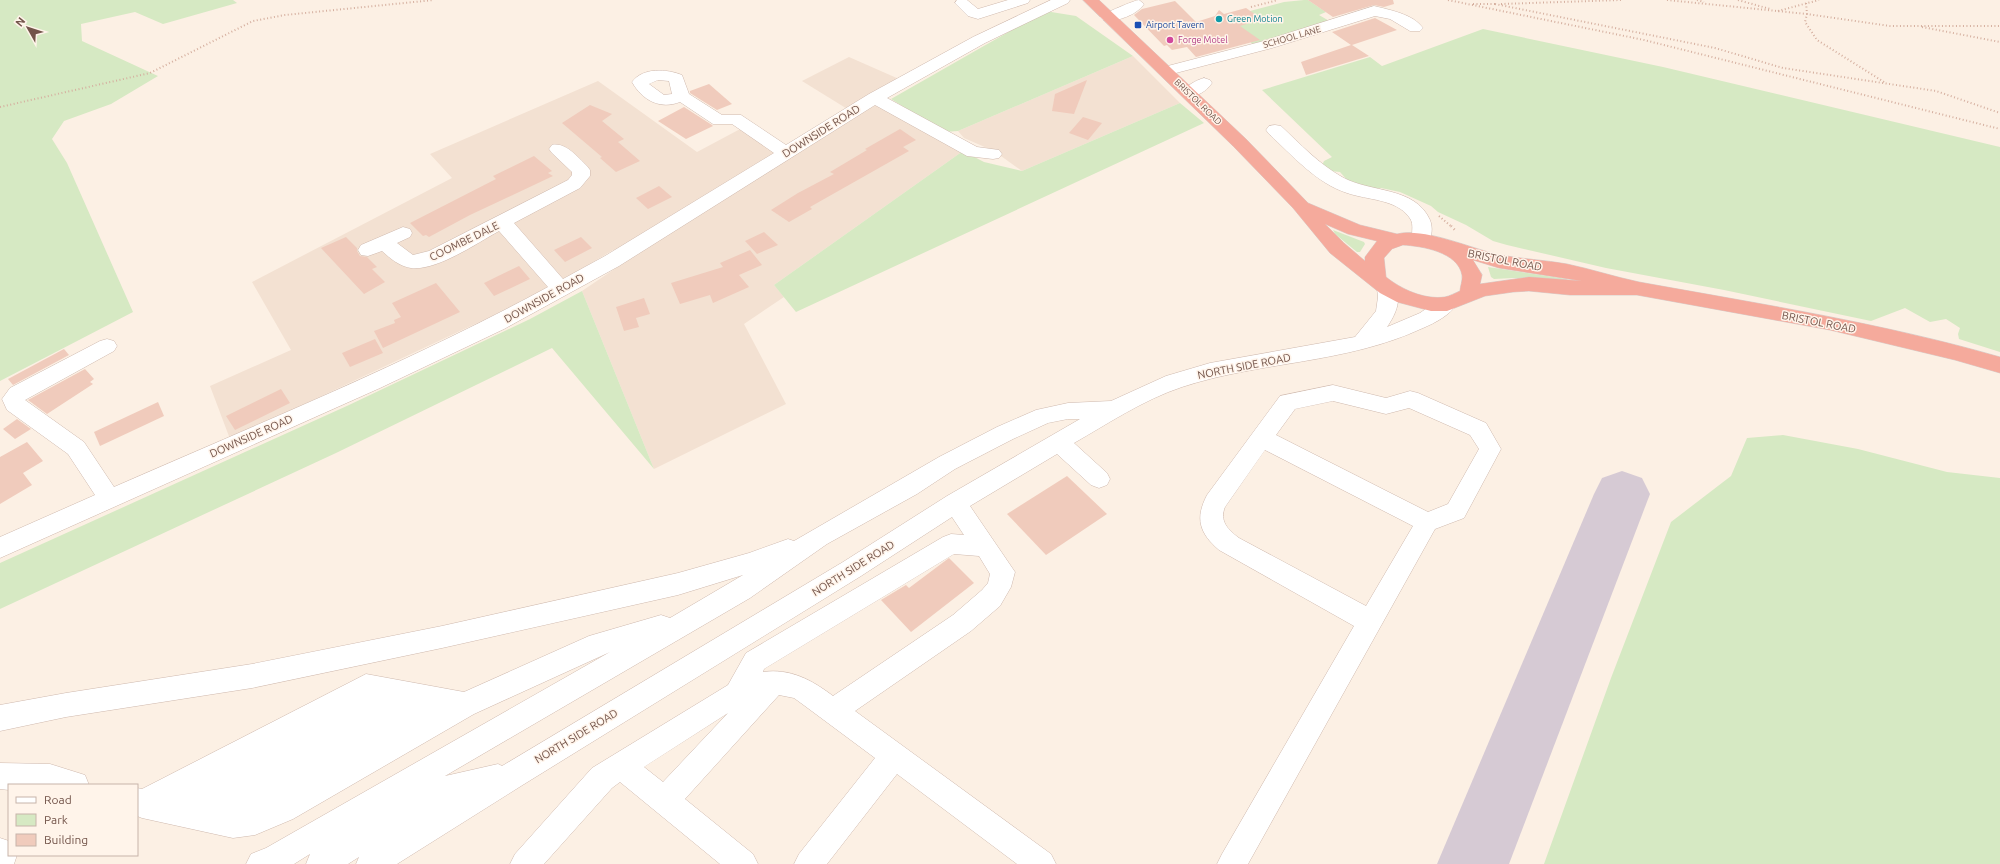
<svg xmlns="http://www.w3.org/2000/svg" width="2000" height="864" font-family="Ubuntu,sans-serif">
	<rect width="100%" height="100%" fill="#fcf0e4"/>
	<!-- residential -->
	<g fill="#f3e1d2">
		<path d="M1133,56L1180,103L1022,171L994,151L964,138L958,131Z"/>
		<path d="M849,57L899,79L849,110L802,81Z"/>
		<path d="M598,81L697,152L742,128L778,150L623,249L613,250L578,271L492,316L230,439L210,386L291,350L252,282L452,178L430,154Z"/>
		<path d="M880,104L963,151L774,285L784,297L744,324L786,404L654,469L582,291L786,153L842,118Z"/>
	</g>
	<!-- green -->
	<g fill="#d6e9c3">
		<path d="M0,0H233L237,3L163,24L135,12L81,24L82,41L158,76L111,104L64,121L52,139L67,163L133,312L0,381Z"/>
		<path d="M1304,0H1308L1326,12L1319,15L1331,22L1254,46L1237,27L1250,11L1284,2Z"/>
		<path d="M1045,11L1076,16L1133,56L958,131L944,132L891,99Z"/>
		<path d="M1483,29L1663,67L2000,147V352L1959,339L1958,334L1960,328L1946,319L1930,322L1905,308L1871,321L1724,290L1606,268L1507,245L1493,241L1466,225L1438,212L1431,206L1400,192L1381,188L1375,189L1348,181L1340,172L1330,171L1322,165L1324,161L1332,157L1262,90L1370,57L1382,66Z"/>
		<path d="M1180,103L1204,123L796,312L774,285L963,151L984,162L1022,171Z"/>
		<path d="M1333,230L1364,242L1365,244L1360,252H1357L1335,234Z"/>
		<path d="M1488,267L1567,279L1566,281L1513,278L1494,279L1491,277Z"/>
		<path d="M582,291L654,469L552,348L336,453L0,609V563L349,405L530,319Z"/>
		<path d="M1783,435L1858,449L1947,472L2000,478V864H1544L1611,678L1671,522L1731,476L1747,438Z"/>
	</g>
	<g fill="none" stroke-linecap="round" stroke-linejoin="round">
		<!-- taxiway -->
		<path fill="#d6cad4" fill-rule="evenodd" d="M1622,471L1642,478L1650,494L1509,864H1437L1594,494L1602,478Z"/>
	</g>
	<!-- building -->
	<g fill="#f0cbbc">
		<path d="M1308,0H1393L1394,4L1384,7L1374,5L1333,17Z"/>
		<path d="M1175,1L1196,22L1215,16L1219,10L1224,14L1246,8L1262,19L1240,26L1260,40L1196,57L1187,47L1172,50L1167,45L1164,46L1134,15L1142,9Z"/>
		<path d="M1375,18L1397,30L1352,45L1369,56L1306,75L1301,62L1351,45L1332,32Z"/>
		<path d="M1087,80L1074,114L1052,111L1055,94Z"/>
		<path d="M709,84L732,104L717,110L690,93V91Z"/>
		<path d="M590,105L612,114L602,121L624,139L618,142L640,161L616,172L600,158L602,157L562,123Z"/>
		<path d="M684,107L712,125L713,126L686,139L658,121Z"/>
		<path d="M1083,117L1102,123L1088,140L1069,133Z"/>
		<path d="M900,129L916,140L903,147L909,151L810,207L812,209L789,222L771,210L798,193L834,174L830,172L867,150L865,149Z"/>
		<path d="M534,156L552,171L548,173L553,176L470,215L429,237L426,235L423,236L410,223L496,179L493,176Z"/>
		<path d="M659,186L672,197L648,209L636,198Z"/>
		<path d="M764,232L778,245L757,254L745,241Z"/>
		<path d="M346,237L357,248V251L360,256L367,257L377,267L372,269L385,282L364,294L321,248Z"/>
		<path d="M581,237L592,248L565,262L554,250Z"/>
		<path d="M750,250L762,265L739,275L749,287L713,303L710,295L680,304L671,283L723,267L720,263Z"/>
		<path d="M519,266L530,279L494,296L484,283Z"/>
		<path d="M436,283L460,312L383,348L374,331L395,323L394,320L401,317L392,303Z"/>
		<path d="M644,298L650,314L636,318L639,327L624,331L616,307Z"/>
		<path d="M375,339L383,353L350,367L342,353Z"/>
		<path d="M64,349L69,355L13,385L8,379Z"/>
		<path d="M85,369L94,379L90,382L93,384L47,414L28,400Z"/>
		<path d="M281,389L290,403L235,430L226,416Z"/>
		<path d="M158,402L164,416L100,446L94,432Z"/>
		<path d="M17,419L31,429L15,439L3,429Z"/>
		<path d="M27,442L43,461L23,473L32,485L0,504V457Z"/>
		<path d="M1067,476L1107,514L1046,555L1007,514Z"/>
		<path d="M949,558L974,583L911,632L881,600L906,585L909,588Z"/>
	</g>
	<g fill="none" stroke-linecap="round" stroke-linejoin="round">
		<!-- minor casing -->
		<g stroke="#cfb9ae" stroke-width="1">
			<g id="minor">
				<path d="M957,0H967L978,9L1008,0H1030L1028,3L978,19L968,16L955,3Z"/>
				<path d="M1051,0H1070L1068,3L985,43L887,98L977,147L999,150L1002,154L999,158L993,159L967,156L875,105L619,266L504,329L380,388L0,558V537L95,495L68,454L7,410L2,399L10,388L100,341L107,339L114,341L117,346L114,351L25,400L84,442L114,487C260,423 408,363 548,287L499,231C477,243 437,271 411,268C399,266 391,259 382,251L368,256L361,255L358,250L361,245L403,227L410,229L412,233L410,237L397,243L413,255L429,251L568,180L572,175V172L552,153L549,149L552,145C566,142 577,157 587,166L590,170V176L580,188L514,223L563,279L605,256L774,153L732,124H713L680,102C660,110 642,100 632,82C643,67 667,69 682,75L689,94L722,115H741L786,145L869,94L973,37ZM658,80L669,81L672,94L664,95L649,84Z"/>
				<path d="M1139,0L1144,4C1137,15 1115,23 1103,20L1100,17C1102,14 1135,0 1139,0Z"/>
				<path d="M1374,6C1390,10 1413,14 1423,28L1420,31H1410L1390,19L1375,16L1272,48L1172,74L1166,76L1160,74L1158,71L1160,68L1260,42Z"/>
				<path d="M1204,78L1210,80L1212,83C1206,92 1194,99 1183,96L1181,93C1186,86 1196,80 1204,78Z"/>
				<path d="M1275,125L1281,126C1300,144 1319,164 1342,177C1370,193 1415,186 1430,220C1433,228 1432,236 1428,243L1421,245L1414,243C1409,236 1416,225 1409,217C1396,199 1367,200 1347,193C1316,183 1292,155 1269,134L1266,130L1269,126Z"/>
				<path d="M1387,281L1394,283C1403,298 1396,314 1387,327L1420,313L1440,299L1447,297L1454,299L1457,304C1450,315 1435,323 1423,328C1346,364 1261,361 1182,387C1143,400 1109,423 1074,443L1107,473L1110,479L1107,485L1099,488L1091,485L1057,454L970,506L1015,572L1011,587L1000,606L971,631L855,711L1051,854L1056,864H1017L897,774L827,864H794L799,854L875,758L805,706L794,698L779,695L685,799L753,854L758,864H720L620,782L612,788L544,864H510L515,854L592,768L728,685L746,653L943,537L951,534L964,535L952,517L861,576L521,786L397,864H356L359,857L348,864H306L310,854L294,864H246L251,854L266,848L610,652L474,714L293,819L255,835L233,838L142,818L137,816V788L142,789L366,674L464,692L589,636L661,615L670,618L743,575L678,595L442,648L252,688L66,717L0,731V705L66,693L252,664L442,626L678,573L749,553L788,539L794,541L939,457L997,427L1036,410L1068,403L1111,401L1166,376L1210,363L1355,337L1376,311L1378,297L1377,288L1380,283ZM1068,419H1080L947,496L843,562L502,766L498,764L445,776L750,598L827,544L917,494L955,469L1013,439L1048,423ZM954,554L979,556L990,574L988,583L982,590L953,615L833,696C812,680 790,668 763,672L764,669ZM728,713L663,782L644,767Z"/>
				<path d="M1333,385L1386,398L1410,391L1418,393L1486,423L1501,449L1464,518L1435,529L1248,864H1217L1222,854L1354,626L1219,550C1199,533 1195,518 1207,495L1280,396ZM1333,401L1386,414L1409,408L1470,435L1479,449L1448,504L1428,512L1276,435L1295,409ZM1265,450L1413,526L1366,606L1239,538C1228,530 1219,521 1225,507Z"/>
				<path d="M0,763L50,764L85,775L89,785H9V790L0,789Z"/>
				<path d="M0,838L9,841V855H17L14,864H0Z"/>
			</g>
		</g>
		<!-- highway casing -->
		<g stroke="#d8cfcc" stroke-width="1">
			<path id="highway" d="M1083,0H1099L1246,139L1308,203L1360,225L1397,234C1424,227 1472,249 1500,255C1522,259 1545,260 1567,264C1591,269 1615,277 1639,282C1760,304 1882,323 2000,357V373L1955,360L1830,330L1637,295H1570L1529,291L1513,292L1485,296L1447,311H1431L1397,302L1380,293L1330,253L1293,208L1234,147ZM1325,224L1348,234L1377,241L1365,257V261L1344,243ZM1403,245C1422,246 1458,252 1462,275C1463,280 1460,287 1460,291C1455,293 1450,296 1445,297C1424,300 1401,289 1386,277L1384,258L1392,249ZM1473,260L1499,268L1582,281L1529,277L1480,284L1482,275Z"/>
		</g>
		<!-- path-far1 -->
		<g stroke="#d5af9f" stroke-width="2" stroke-dasharray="1 2.5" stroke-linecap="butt">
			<path d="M1448,0L1644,40L2000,129"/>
			<path d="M1667,0L1807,14L1890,26H2000"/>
			<path d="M1697,0L1704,2"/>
			<path d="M1738,0L1770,9"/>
			<path d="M1806,3L1807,14L1805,22L1817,40L1884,82"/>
			<path d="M1473,4H1496"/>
			<path d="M1495,4L1715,48L1783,68L1936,91L2000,113"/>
			<path d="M1501,4L1621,0"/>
			<path d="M1251,7L1278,0"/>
			<path d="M1778,11L1819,0"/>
			<path d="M1922,27L2000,42"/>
			<path d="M0,107L150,73L253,21L285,15L434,0"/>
			<path d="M1439,216L1452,227"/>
		</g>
		<!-- path -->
		<path stroke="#d5af9f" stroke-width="2.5" stroke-dasharray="1 3" stroke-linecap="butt" d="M1451,226L1456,231"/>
		<!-- minor -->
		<use href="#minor" fill="#fff" fill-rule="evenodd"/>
		<!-- highway -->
		<use href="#highway" fill="#f5aa9c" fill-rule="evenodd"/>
	</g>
	<!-- markers -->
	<circle fill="#0f9aa8" stroke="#fff4ea" stroke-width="1.5" cx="1219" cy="19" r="4"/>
	<rect fill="#1a4fb4" stroke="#fff4ea" stroke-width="1.5" x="1134" y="21" width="8" height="8" rx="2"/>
	<circle fill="#d1479c" stroke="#fff4ea" stroke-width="1.5" cx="1170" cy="40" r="4"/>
	<g text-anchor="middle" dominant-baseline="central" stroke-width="3" stroke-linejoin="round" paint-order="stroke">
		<!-- far-culture labels -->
		<g font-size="9" fill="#0d838f" stroke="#fff4ea" text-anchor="start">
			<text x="1227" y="19">Green Motion</text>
		</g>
		<!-- far-transit labels -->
		<g font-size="9" fill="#164399" stroke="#fff4ea" text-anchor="start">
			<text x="1146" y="25">Airport Tavern</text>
		</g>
		<!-- far-street labels -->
		<g font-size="9" fill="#73544a" stroke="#fff4ea">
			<text transform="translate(1292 37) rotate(-16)">SCHOOL LANE</text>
			<text transform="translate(1198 102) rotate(44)">BRISTOL ROAD</text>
		</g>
		<!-- far-hotel labels -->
		<g font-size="9" fill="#b23c85" stroke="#fff4ea" text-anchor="start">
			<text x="1178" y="40">Forge Motel</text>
		</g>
		<!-- street labels -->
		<g font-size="11" fill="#73544a" stroke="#fff4ea">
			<text transform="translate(821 131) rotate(-32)">DOWNSIDE ROAD</text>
			<text transform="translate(464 241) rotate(-26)">COOMBE DALE</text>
			<text transform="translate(1505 260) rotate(11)">BRISTOL ROAD</text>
			<text transform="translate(544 298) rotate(-29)">DOWNSIDE ROAD</text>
			<text transform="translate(1819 322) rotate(11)">BRISTOL ROAD</text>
			<text transform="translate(1244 366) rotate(-11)">NORTH SIDE ROAD</text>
			<text transform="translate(251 436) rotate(-24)">DOWNSIDE ROAD</text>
			<text transform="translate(853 568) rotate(-32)">NORTH SIDE ROAD</text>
			<text transform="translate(576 736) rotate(-31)">NORTH SIDE ROAD</text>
		</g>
	</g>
	<!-- legend -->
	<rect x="8" y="784" width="130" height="72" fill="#fff4ea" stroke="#c7b4aa"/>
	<rect x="16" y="797" width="20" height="6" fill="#ffffff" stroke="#c7b4aa"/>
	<text x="44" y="804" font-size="12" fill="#73544a">Road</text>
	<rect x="16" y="814" width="20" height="12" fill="#d6e9c3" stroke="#c7b4aa"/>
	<text x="44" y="824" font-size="12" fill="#73544a">Park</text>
	<rect x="16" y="834" width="20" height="12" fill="#f0cbbc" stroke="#c7b4aa"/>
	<text x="44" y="844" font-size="12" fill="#73544a">Building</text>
	<!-- north arrow -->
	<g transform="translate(28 28) rotate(309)" stroke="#fff4ea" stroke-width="3" paint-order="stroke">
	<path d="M0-3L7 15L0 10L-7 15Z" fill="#73544a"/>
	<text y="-6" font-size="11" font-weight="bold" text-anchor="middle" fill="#73544a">N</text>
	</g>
</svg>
